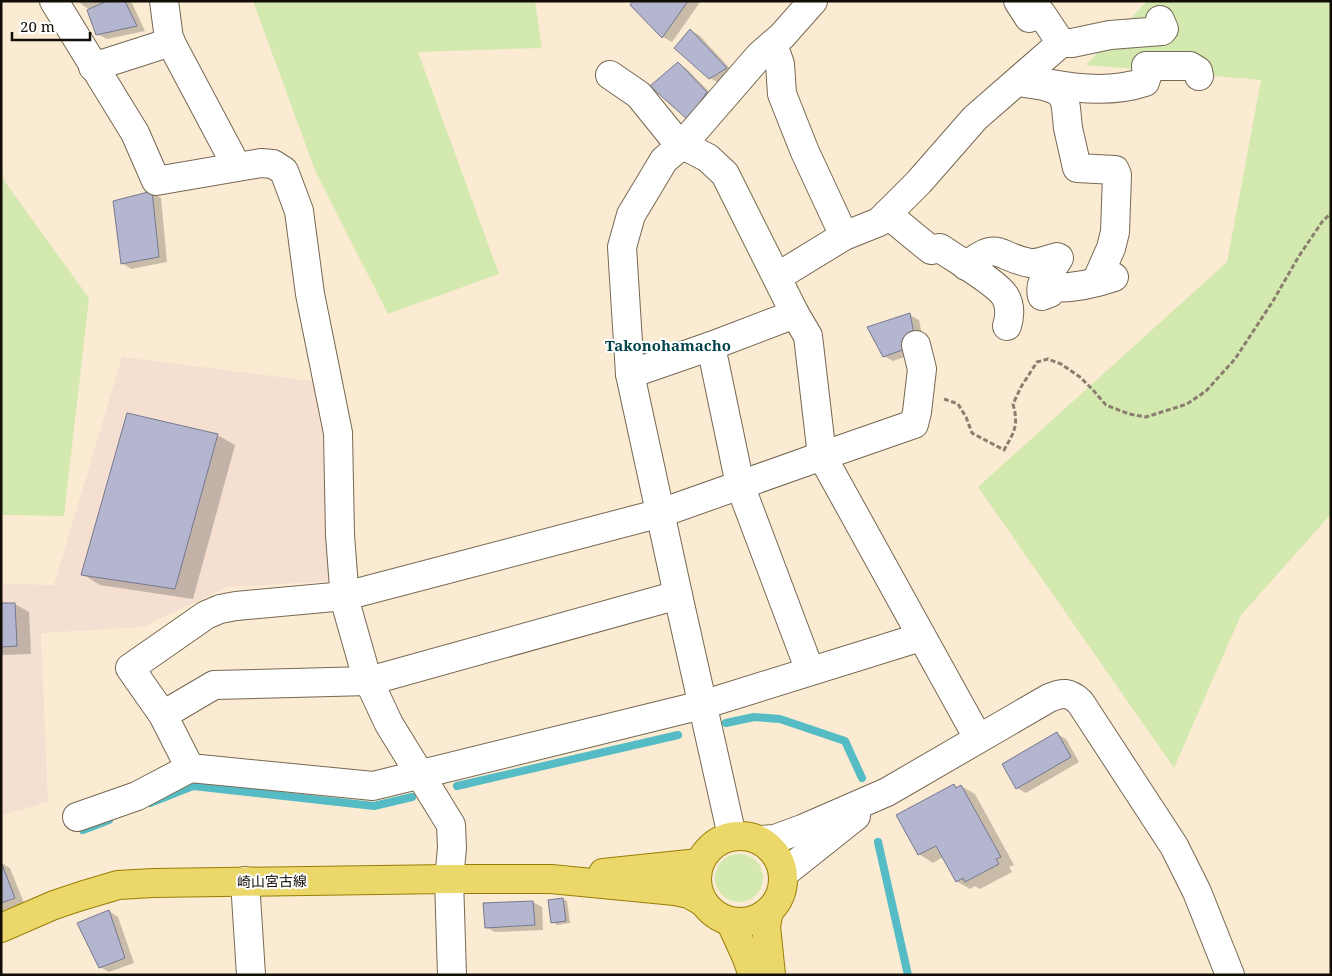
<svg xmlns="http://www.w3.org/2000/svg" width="1332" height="976" font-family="'Noto Serif','Noto Sans JP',serif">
	<rect width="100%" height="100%" fill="#fbebd3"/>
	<!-- education -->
	<path fill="#f4dfd1" d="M122,357L319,382L331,581L227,587L143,627L41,633L48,802L1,815V584L54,585Z"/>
	<!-- green -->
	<g fill="#d4e9af">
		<path d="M253,1H535L542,48L418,52L499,274L388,314L316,173Z"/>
		<path d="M1147,1H1331V514L1241,615L1174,768L978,487L1227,262L1261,80L1086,65Z"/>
		<path d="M1,169L5,182L89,298L64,516L1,515Z"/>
		<circle cx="739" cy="878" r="24"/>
	</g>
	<!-- shadow -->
	<g fill="#0003">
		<path d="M79,1H131L145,31L107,39L97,34L90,10L81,4Z"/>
		<path d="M634,1H701L672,42L663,37L631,5Z"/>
		<path d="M690,30L699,35L735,74L719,83L710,78Z"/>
		<path d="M678,63L687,69L715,98L689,119Z"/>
		<path d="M152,193L161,198L167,262L131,269L122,263Z"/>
		<path d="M910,315L919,320L925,350L893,361L884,356Z"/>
		<path d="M217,435L235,445L193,599L100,585L82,574Z"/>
		<path d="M15,604L29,612L31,654L1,655V605Z"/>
		<path d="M1057,734L1066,739L1079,762L1026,793L1017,788Z"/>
		<path d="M954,785L958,788L961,786L975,794L1014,865L1009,867L1012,872L980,889L975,886L970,889L956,881L943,857L933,863L919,854Z"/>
		<path d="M1,863L10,868L24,903L1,911Z"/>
		<path d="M563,899L567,901L570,923L557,925L553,922Z"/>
		<path d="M533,902L542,907L543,930L495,932L486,927Z"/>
		<path d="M109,911L118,917L134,963L109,972L100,967Z"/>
	</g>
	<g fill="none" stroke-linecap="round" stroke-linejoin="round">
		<!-- stream -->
		<g stroke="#55bbc4" stroke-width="8">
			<path d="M726,723L754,717L780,719L845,741L862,778"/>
			<path d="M457,786L678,735"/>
			<path d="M150,803L193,786L374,806L412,797"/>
			<path d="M83,830L109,820"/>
			<path d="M878,842L908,975"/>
		</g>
	</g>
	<!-- building -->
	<g fill="#b4b6cf" stroke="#767890">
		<path d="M107,1H125L137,26L96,35L87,10Z"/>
		<path d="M633,1H688L662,38L630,5Z"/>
		<path d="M690,29L727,68L709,79L674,48Z"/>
		<path d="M678,62L707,92L688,120L650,86Z"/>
		<path d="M152,191L159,257L121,264L113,201Z"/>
		<path d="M910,313L916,345L883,357L867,327Z"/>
		<path d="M127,413L218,434L175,589L81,575Z"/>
		<path d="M1,603H15L17,646L1,647Z"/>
		<path d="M1057,732L1071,757L1016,789L1002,764Z"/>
		<path d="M954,784L956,788L961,785L1001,857L996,859L999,864L965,882L963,878L956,882L936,846L918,855L896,815Z"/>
		<path d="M1,862L15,898L1,903Z"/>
		<path d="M563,898L566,921L551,923L548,900Z"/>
		<path d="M533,901L535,925L485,928L483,903Z"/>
		<path d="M109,910L125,958L99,968L77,923Z"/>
	</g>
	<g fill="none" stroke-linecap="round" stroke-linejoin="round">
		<!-- minor casing -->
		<g stroke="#766853" stroke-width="30">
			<g id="minor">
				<path d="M54,1L135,133L156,181L261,163L273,164L284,171L299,211L310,294L338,433L340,535L345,601L366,675L389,724L451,825L452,848L449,879L452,975"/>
				<path d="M164,1L169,39L237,167"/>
				<path d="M1061,43H1072L1110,35L1162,31L1164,29L1160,20"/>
				<path d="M773,44L780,64L782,94L805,152L844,236"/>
				<path d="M93,67L171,42"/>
				<path d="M610,75L639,95L677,142L708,158L725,174L795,314"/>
				<path d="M1018,82L1044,86L1056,90L1064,97L1066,108L1068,128L1077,168L1115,170L1117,175L1115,232L1111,248L1096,282"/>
				<path d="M1049,87L1052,84C1083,90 1115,92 1145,82L1147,76L1146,66H1190L1198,71L1199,76"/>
				<path d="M887,214L931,250L940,248C954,258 997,283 1005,296C1011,306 1010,316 1007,326"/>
				<path d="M966,266C999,239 997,257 1030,263C1039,264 1049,259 1057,257L1059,258C1051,272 1038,279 1042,296L1050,293L1053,288C1074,288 1094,284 1114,277"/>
				<path d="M777,277L844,236L879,222L919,182L975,118L1061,43L1041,13L1029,18L1018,1"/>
				<path d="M711,346L740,485L810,671"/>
				<path d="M630,374L711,346L795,314L808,336L822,456L914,424L917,412L922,369L916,345"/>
				<path d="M921,637L702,705L373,786L190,768L163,715L130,668L206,615L220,609L236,606L345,596L661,513L822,456L978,738"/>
				<path d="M163,715L214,685L369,681L678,595"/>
				<path d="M77,817L137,796L190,768"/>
				<path d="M732,836L678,595L630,374L622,247L631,215L664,160L682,145L760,55L782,36L813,1"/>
				<path d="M760,840L775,839L802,829L887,792L1049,698C1063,692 1069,692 1080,702L1174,846L1197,892L1230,975"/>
				<path d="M783,874L856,816"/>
				<path d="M245,881L251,975"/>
			</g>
		</g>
		<!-- major casing -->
		<g stroke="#977f06" stroke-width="30">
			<g id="major">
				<circle cx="740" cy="879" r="43"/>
				<path d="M603,873L699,863"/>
				<path d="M769,911L766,926L771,975"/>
				<path d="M730,921L746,956L753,975"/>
				<path d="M1,928L54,905L81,896L118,885L153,883L449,879H551L675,891L689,894L703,902"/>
			</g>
		</g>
		<!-- path -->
		<path stroke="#8a7f6f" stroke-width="3" stroke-dasharray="5 2.5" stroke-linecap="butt" d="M944,399L958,404L966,417L972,433L1004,450C1014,432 1019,426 1013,404L1021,387L1037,362L1048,359L1061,364L1080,377L1093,390L1106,405L1129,414L1146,417L1187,404L1206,391L1235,359L1273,301L1299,256L1322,222L1331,213"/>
		<!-- minor -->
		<use href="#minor" stroke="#fff" stroke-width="28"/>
		<!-- major -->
		<use href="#major" stroke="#ecd76a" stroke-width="28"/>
	</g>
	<g text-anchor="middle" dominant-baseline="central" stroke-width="4" stroke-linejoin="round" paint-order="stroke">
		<!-- street labels -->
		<g font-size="14" fill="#120d05" stroke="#fff">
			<text transform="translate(272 881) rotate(-1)">崎山宮古線</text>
		</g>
		<!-- neighbourhood labels -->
		<g font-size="15" font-weight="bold" fill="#02444c" stroke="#fff">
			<text x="668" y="345">Takonohamacho</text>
		</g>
	</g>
	<!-- border -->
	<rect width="1332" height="976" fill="none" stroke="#120d05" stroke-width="5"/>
	<!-- scale -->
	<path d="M12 32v8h78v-8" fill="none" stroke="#120d05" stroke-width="2.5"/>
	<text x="20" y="32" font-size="15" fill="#120d05" stroke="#ffffff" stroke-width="4" paint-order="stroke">20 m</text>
</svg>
